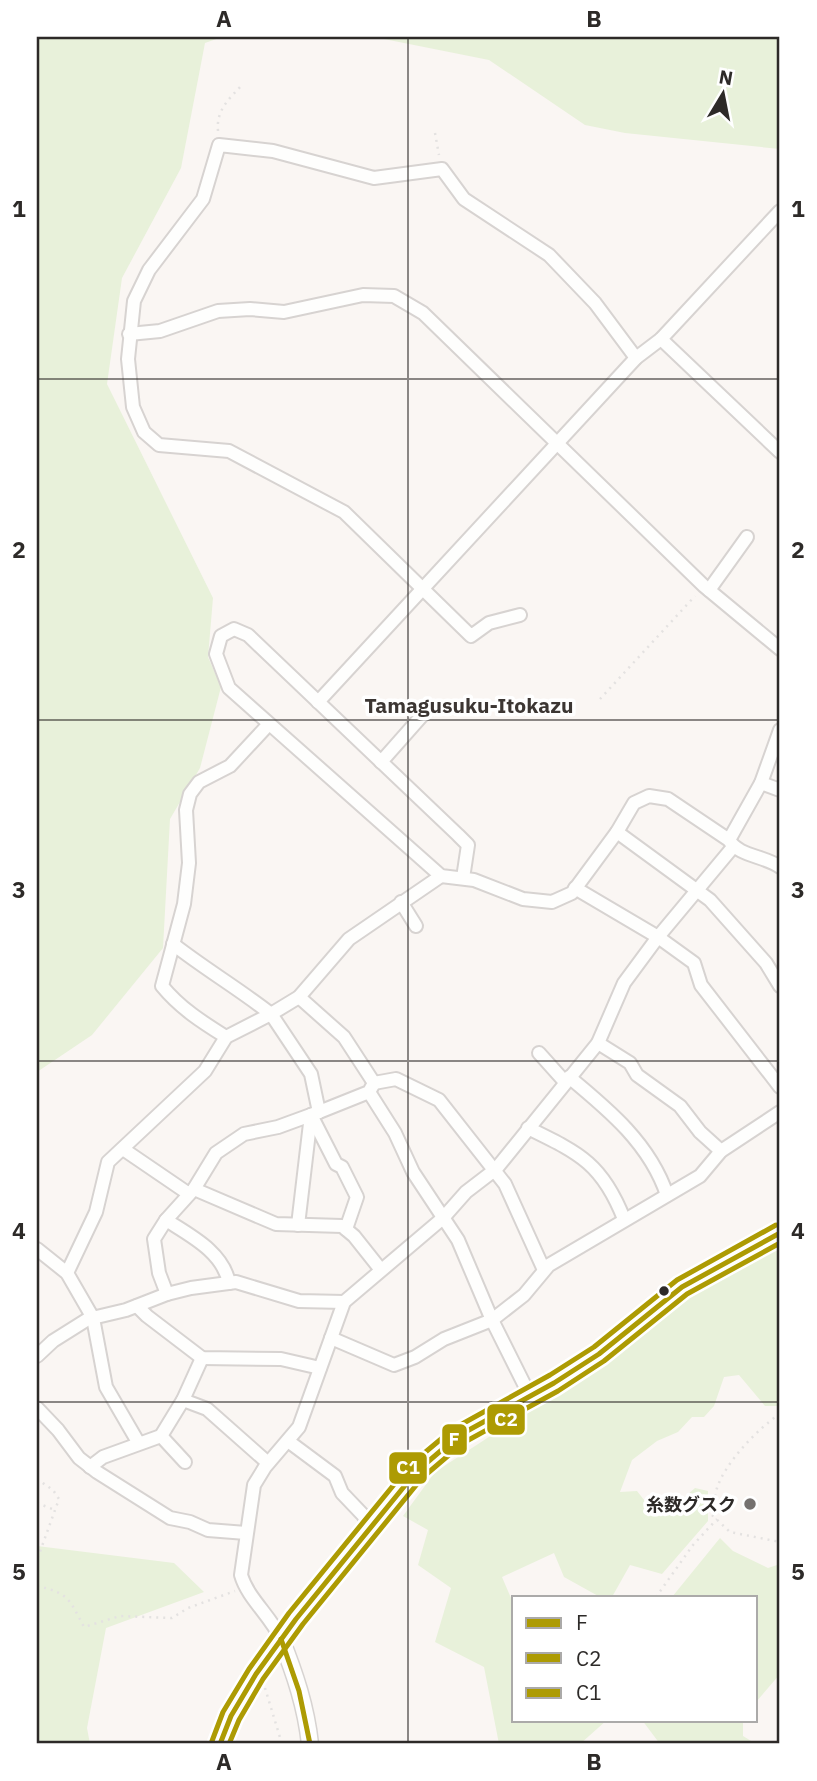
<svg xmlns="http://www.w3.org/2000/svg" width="817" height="1781" font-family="'IBM Plex Sans','Noto Sans JP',sans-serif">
	<rect width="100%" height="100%" fill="#faf6f3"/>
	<!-- green -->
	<g fill="#e8f1da">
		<path d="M37,37H222L205,43L181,168L122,278L107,384L213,598L208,657L221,687L200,768L170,819L163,948L92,1035L37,1072Z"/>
		<path d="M374,37H780V149L625,133L585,125L489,60Z"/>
		<path d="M780,1244V1406H765L739,1375L724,1377L714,1406L704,1417H692L678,1432L657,1441L632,1460L620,1492L637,1491L652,1510L673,1507L695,1488L708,1491V1521L662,1574L630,1565L612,1597H600L564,1577L554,1553L502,1577L514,1605V1720H607L580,1744H499L484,1667L435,1642L451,1588L418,1565L428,1530L403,1516L435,1472L606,1361L680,1301Z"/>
		<path d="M720,1538L733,1551L768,1568L780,1564V1674L756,1702V1597H672Z"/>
		<path d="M37,1546L174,1563L204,1592L106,1628L87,1728L90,1744H37Z"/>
		<path d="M642,1720H743V1736L756,1744H660Z"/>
	</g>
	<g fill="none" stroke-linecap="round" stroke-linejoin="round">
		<!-- minor casing -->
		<g stroke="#d7d3d1" stroke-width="16">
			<g id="minor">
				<path d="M129,334L160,331L218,311L250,309L284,312L363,295L394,296L423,313L704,586L780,649"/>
				<path d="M661,339L780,452"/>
				<path d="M709,590L747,537"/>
				<path d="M520,615L489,623L471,636L344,512L229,451L159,445L144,432L133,407L128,359L134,301L149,270L203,199L219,145L273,151L374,178L442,169L464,199L549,255L595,303L636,358"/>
				<path d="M318,702L636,358L661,339L780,211"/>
				<path d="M381,762L427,710"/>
				<path d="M761,783L780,790"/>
				<path d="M617,832L710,900L766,963L780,986"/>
				<path d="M729,840L761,783L780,730"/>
				<path d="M463,878L468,845L458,835L248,635L234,629L221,636L216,654L229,688L441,876L474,880L523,899L552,902L572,893L617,832L634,803L649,796L668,799L729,840C738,856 765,856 780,867"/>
				<path d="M575,888L658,937L694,963L701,985L780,1087"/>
				<path d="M401,902L416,926"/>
				<path d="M299,997L344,1037L374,1083"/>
				<path d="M226,1037C202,1022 180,1008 162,986L184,904L189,863L186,810L190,794L199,782L230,766L269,724"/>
				<path d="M598,1043L630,1063L637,1075L680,1106L700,1132L721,1151"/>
				<path d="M539,1053L565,1082"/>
				<path d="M569,1077C609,1110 650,1144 667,1195"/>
				<path d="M374,1083L369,1092L319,1112L311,1074L271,1014L299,997L349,939L441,876"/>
				<path d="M374,1083L396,1079L439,1100L505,1184L544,1270"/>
				<path d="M369,1092L395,1133L413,1172L458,1240L492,1320L524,1295L549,1265L700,1176L721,1151L780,1112"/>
				<path d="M311,1115L336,1164L342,1167L357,1197L346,1229"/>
				<path d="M528,1128C579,1153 602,1163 624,1219"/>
				<path d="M123,1149L189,1194"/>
				<path d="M194,1189L276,1224L342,1226L354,1236L381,1270"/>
				<path d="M166,1220C191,1236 223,1252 229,1283"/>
				<path d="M298,1225L311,1115"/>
				<path d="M37,1249L67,1273L93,1318L106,1387L138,1442"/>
				<path d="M67,1273L96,1212L108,1162L205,1071L226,1037L271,1014C239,989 205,969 173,944"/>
				<path d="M167,1294L159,1273L154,1239L166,1220L194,1189L216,1153L244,1134L278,1127L319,1112"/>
				<path d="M137,1306L147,1316L202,1358L281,1359L320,1368"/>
				<path d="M331,1338L394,1365L415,1357L444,1339L492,1320L530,1396"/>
				<path d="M37,1356L53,1341L88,1319L126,1310L167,1294L191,1288L236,1282L299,1301L344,1302"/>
				<path d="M183,1400L207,1409L268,1463"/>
				<path d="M37,1408L58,1430L79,1458L97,1472L170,1518L190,1522L208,1530L246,1533"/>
				<path d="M161,1436L185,1462"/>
				<path d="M288,1441L335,1476L342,1493L363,1515L371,1528"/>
				<path d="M90,1467L103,1457L161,1436L183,1400L202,1358"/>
				<path d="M281,1639C271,1616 248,1599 241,1575L254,1485L265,1467L299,1427L344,1302L443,1218L466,1192L496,1169L598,1043L624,983L658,937L733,847"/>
			</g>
		</g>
		<!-- tertiary casing -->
		<g stroke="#d7d3d1" stroke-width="19">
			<g id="tertiary">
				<path d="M281,1639C295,1674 306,1707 310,1744"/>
				<path d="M220,1744L231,1716L256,1674L296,1619L416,1472L458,1436L554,1383L599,1354L682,1287L780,1233"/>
			</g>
		</g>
		<!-- path -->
		<g stroke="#e4e2e1" stroke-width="2.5" stroke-dasharray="2 5" stroke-linecap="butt">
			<path d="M218,131C216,110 229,99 242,85"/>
			<path d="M435,133L439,155"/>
			<path d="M600,699L695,596"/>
			<path d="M780,1414C758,1428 725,1463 717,1488C714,1497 714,1506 712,1515L730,1532L780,1542"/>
			<path d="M37,1479L53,1490L59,1499L37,1560"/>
			<path d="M37,1503L55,1510"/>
			<path d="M37,1586C69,1593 69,1599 84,1627L120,1616L172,1618L188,1608L235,1591"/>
			<path d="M656,1597L693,1545L717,1519"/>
			<path d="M265,1688L282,1744"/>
		</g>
		<!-- minor -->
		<use href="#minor" stroke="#fefefd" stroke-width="12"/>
		<!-- tertiary -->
		<use href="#tertiary" stroke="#fefefd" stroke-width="16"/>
		<!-- bus-1 casing -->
		<g stroke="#fff" stroke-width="10">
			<g id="bus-1">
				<path d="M281,1639L299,1691L310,1744"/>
				<path d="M220,1744L231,1716L256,1674L296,1619L416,1472L458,1436L554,1383L599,1354L682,1287L780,1233"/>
			</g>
		</g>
		<!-- bus-2 casing -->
		<g stroke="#fff" stroke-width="10">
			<path id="bus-2" d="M229,1744L239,1720L263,1679L303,1624L422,1478L463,1443L558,1391L604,1361L687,1294L780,1243"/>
		</g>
		<!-- bus-3 casing -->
		<g stroke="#fff" stroke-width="10">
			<path id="bus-3" d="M212,1741L223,1712L249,1669L289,1613L410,1465L453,1429L550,1375L594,1347L677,1280L776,1225"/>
		</g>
		<!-- bus-1 -->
		<use href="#bus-1" stroke="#ad9b03" stroke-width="5"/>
		<!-- bus-2 -->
		<use href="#bus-2" stroke="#ad9b03" stroke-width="5"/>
		<!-- bus-3 -->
		<use href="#bus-3" stroke="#ad9b03" stroke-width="5"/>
	</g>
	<!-- grid -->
	<path fill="none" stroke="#2d2a28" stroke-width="2" stroke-opacity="0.55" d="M408,37V1744M37,379H780M37,720H780M37,1061H780M37,1402H780"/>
	<!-- markers -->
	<circle fill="#2d2a28" stroke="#fff" stroke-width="2.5" cx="664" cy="1291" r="6"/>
	<circle fill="#75716f" stroke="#fff" stroke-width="2.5" cx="750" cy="1504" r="7"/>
	<g text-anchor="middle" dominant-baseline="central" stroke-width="7" stroke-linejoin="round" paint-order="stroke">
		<!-- poi labels -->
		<g font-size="18" font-weight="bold" fill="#2d2a28" stroke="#fff" text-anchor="end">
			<text x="736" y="1504">糸数グスク</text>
		</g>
		<!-- quarter labels -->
		<g font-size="21" font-weight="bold" fill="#3c3633" stroke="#fff">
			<text x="469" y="705">Tamagusuku-Itokazu</text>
		</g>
	</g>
	<g stroke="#fff" stroke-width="2.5">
		<rect x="486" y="1403" width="40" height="33" rx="7" fill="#ad9b03"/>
		<rect x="441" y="1423" width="27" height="33" rx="7" fill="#ad9b03"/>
		<rect x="388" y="1451" width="40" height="34" rx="7" fill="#ad9b03"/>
	</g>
	<g font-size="19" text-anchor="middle" font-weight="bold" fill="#fff">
		<text x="506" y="1426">C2</text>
		<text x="454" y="1446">F</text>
		<text x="408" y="1474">C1</text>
	</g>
	<!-- border -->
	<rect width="817" height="1781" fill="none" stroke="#ffffff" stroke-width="77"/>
	<!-- legend -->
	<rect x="512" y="1596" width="245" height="126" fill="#ffffff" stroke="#abaaa9" stroke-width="2"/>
	<rect x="526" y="1618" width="35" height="10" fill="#ad9b03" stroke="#abaaa9" stroke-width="2"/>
	<text x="576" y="1630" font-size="21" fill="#2d2a28">F</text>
	<rect x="526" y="1653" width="35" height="10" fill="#ad9b03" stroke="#abaaa9" stroke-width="2"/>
	<text x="576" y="1666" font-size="21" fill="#2d2a28">C2</text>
	<rect x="526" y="1688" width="35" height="10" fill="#ad9b03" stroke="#abaaa9" stroke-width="2"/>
	<text x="576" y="1700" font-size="21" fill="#2d2a28">C1</text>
	<!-- north arrow -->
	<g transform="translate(723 94) rotate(10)" stroke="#ffffff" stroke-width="5" paint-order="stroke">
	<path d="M0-5L12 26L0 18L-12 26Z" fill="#2d2a28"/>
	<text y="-10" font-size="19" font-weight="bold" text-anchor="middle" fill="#2d2a28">N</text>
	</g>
	<rect x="38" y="38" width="740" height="1704" fill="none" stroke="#2d2a28" stroke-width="2.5"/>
	<g font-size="23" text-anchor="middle" font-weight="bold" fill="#2d2a28">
		<text x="224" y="27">A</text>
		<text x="594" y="27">B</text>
		<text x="19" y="217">1</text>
		<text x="798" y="217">1</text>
		<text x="19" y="558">2</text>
		<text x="798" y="558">2</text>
		<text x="19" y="898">3</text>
		<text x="798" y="898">3</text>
		<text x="19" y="1239">4</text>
		<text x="798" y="1239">4</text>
		<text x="19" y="1580">5</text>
		<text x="798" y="1580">5</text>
		<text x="224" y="1770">A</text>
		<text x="594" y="1770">B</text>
	</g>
</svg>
